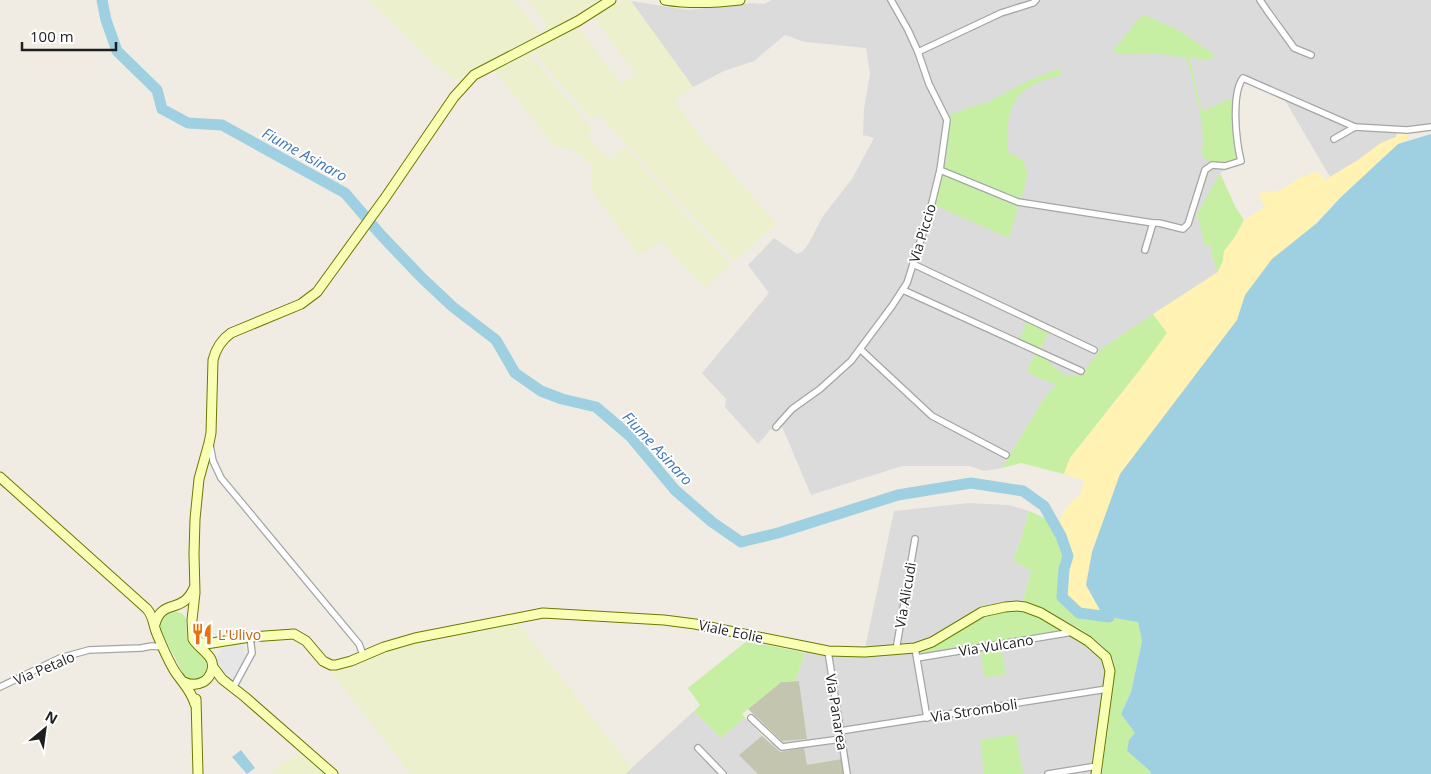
<svg xmlns="http://www.w3.org/2000/svg" width="1431" height="774" font-family="'Open Sans',sans-serif">
	<rect width="100%" height="100%" fill="#f0ece3"/>
	<!-- residential -->
	<g fill="#dcdbdb">
		<path d="M772,0H1431V129L1407,133L1381,143L1358,160L1330,177L1283,97L1245,82L1241,86L1240,94L1238,122V164L1220,173L1205,246L1212,244V256L1218,272L1101,349L1081,376L1043,400L1002,468L984,471L969,466H902L811,495L781,424L774,430L771,429L758,444L725,407L726,399L702,373L769,293L748,265L774,238L797,254L803,251L809,243L823,216L852,179L874,138L863,135L864,109L870,74L866,48L805,42L785,35L754,61L724,71L693,87L631,1L688,10L754,3L764,4Z"/>
		<path d="M969,503L1008,505L1029,511L1023,534L1013,560L1031,571L1023,601L1043,608L1066,619L1091,638L1107,652L1111,657L1114,670L1102,774H625L694,711L721,738L745,718L769,742L807,739L799,681H795L808,645L865,648L894,511Z"/>
	</g>
	<!-- construction -->
	<g fill="#c4c5ae">
		<path d="M799,681L807,739L782,741L748,709L781,682Z"/>
		<path d="M762,736L780,752L804,748L807,765L842,759L845,774H758L739,755Z"/>
	</g>
	<!-- farmland -->
	<g fill="#edf0cc">
		<path d="M368,0H514L540,31L541,35L470,73L459,82L435,65Z"/>
		<path d="M527,0H600L548,32L544,29L546,24Z"/>
		<path d="M623,0L631,1L693,87L674,101L697,132L776,224L734,261L602,118H590L534,53L533,48L577,26L622,84L635,74L593,15L604,8L607,11L610,9L609,6Z"/>
		<path d="M527,52L592,128L587,135L602,151L611,159L624,146L731,265L705,288L660,241L647,251L638,255L611,216L596,198L592,189V165L571,148L555,147L496,73L495,69Z"/>
		<path d="M518,623L632,768L625,774H411L330,671L352,665L366,658L403,646L408,647L409,644L420,641L425,645L430,644L432,639L473,630L478,635L484,630V627Z"/>
		<path d="M304,753L328,774H269L296,754L299,756Z"/>
	</g>
	<!-- grass -->
	<g fill="#c6efa4">
		<path d="M1143,14L1178,30L1214,54V58L1202,60L1189,57L1202,111L1235,97C1234,118 1232,139 1238,160C1230,162 1212,166 1206,159C1204,157 1203,155 1201,153C1209,139 1192,75 1186,58L1156,53L1118,54L1113,50Z"/>
		<path d="M1060,68L1062,75C1013,87 1006,104 1007,152C1012,154 1019,157 1022,160C1032,171 1024,189 1020,201L944,169L943,162H947L948,158L944,157L950,131L949,114H954L967,108L988,102L1032,79Z"/>
		<path d="M1220,173L1236,208L1244,220L1235,237L1224,251L1223,261L1218,272L1212,256V244L1205,246L1197,214Z"/>
		<path d="M946,174L1019,204L1009,238L934,205L941,175Z"/>
		<path d="M1153,314L1168,333L1139,371L1070,458L1064,474L1021,463L1002,468L1043,400L1056,385L1032,375L1027,370L1036,352L1045,356L1050,364L1067,376H1080L1101,349Z"/>
		<path d="M1027,320L1049,331L1041,350L1019,340Z"/>
		<path d="M1029,511L1058,524L1068,543L1070,561L1065,584L1084,611L1101,612L1109,617L1138,621L1142,641L1131,692L1121,714L1136,733L1127,751L1150,771L1151,774H1102L1114,670C1113,666 1114,662 1112,658C1100,635 1047,609 1023,601L1031,571L1013,560L1023,534Z"/>
		<path d="M1005,609L1030,612L1067,631L924,654L921,652V649L981,615Z"/>
		<path d="M171,611C196,612 181,631 190,645C194,651 201,653 206,658L207,670L199,679L191,680L185,677L161,631C157,621 163,615 171,611Z"/>
		<path d="M747,641L805,653L795,681L781,682L742,714L745,718L721,738L694,711L700,705L688,688Z"/>
		<path d="M1001,647L1006,674L985,678L980,650Z"/>
		<path d="M1016,734L1023,774H984L980,740Z"/>
	</g>
	<!-- sand -->
	<path fill="#fff2b2" d="M1397,132L1407,133V140L1398,144L1340,198L1245,295L1237,320L1220,342L1086,585L1101,612C1082,611 1064,608 1066,583C1066,575 1070,568 1070,560C1071,547 1064,536 1058,524C1060,520 1062,514 1065,510C1074,497 1084,499 1083,480L1064,474L1070,458L1139,371L1167,333L1153,314L1218,272L1223,261L1224,251L1235,237L1244,220L1265,207L1258,193L1278,191L1289,186L1297,179L1317,171L1325,180L1358,160L1381,143L1396,137Z"/>
	<!-- parking -->
	<path fill="#e6e6e6" d="M238,645H244L246,658L235,677L231,680L220,671L217,657L221,649Z"/>
	<!-- water -->
	<g fill="#9fd0e2">
		<path d="M1431,134V774H1151L1150,771L1127,751L1129,740L1135,733L1121,714L1131,692L1142,641L1138,622L1109,617L1101,612L1086,585L1092,552L1120,474L1237,320L1245,295L1272,259L1317,223L1340,198L1398,144Z"/>
		<path d="M241,750L255,768L247,774L232,757Z"/>
	</g>
	<g fill="none" stroke-linecap="round" stroke-linejoin="round">
		<!-- river -->
		<path stroke="#9fd0e2" stroke-width="11" d="M102,0L106,20L117,51L157,90L162,109L188,123L222,125L345,193L381,235L422,278L453,307L496,340L515,373L541,391L562,399L596,407L630,436L675,490L712,522L741,542L778,533L898,495L971,483L1023,491L1044,506L1061,536L1068,556L1064,569L1062,597L1079,613L1109,617"/>
		<!-- street casing -->
		<g stroke="#a5a5a5" stroke-width="8">
			<g id="street">
				<path d="M1260,0C1271,17 1283,32 1294,48L1311,55"/>
				<path d="M918,52L1001,13L1033,3L1036,0"/>
				<path d="M1334,139L1355,127"/>
				<path d="M940,170L1018,202L1153,223L1145,250"/>
				<path d="M1153,223H1159L1183,229L1188,224L1205,170L1212,165L1225,166L1241,161C1236,141 1231,94 1243,78L1355,127L1407,130L1431,127"/>
				<path d="M913,264L1094,350"/>
				<path d="M903,290L1081,371"/>
				<path d="M860,349L932,416L1006,455"/>
				<path d="M776,427L792,409L820,389L851,361L892,306L907,283L930,211L940,170L947,120L929,84L918,52L908,30L891,0"/>
				<path d="M210,445L213,461L221,478L359,644L363,655"/>
				<path d="M915,648L927,718"/>
				<path d="M896,650L915,539"/>
				<path d="M828,651L847,774"/>
				<path d="M917,658L1073,632"/>
				<path d="M0,687L60,658L89,650L141,648L152,646L163,647"/>
				<path d="M233,688L252,653L250,637"/>
				<path d="M751,718L782,747L841,739"/>
				<path d="M840,731L1107,689"/>
				<path d="M698,748L723,774"/>
				<path d="M1048,774L1097,766"/>
			</g>
		</g>
		<!-- secondary casing -->
		<g stroke="#697a00" stroke-width="11">
			<g id="secondary">
				<path d="M665,0C690,4 714,3 740,0"/>
				<path d="M0,477L147,609C154,617 153,625 157,634C162,646 171,668 179,677C186,687 191,691 195,704"/>
				<path d="M155,624C162,598 182,615 194,588"/>
				<path d="M195,641L206,644L250,637L294,634L306,641L323,661L331,665H336L351,661L384,647L415,638L543,613L664,620L695,624L828,651L865,652L915,648L932,642L982,612L1005,607L1017,606L1025,607L1041,613L1088,641L1106,657L1110,671L1096,774"/>
				<path d="M213,667L222,679L245,697L333,774"/>
				<path d="M184,682C190,685 197,685 203,682C207,680 209,677 211,673C218,656 200,651 193,639L192,620L195,593L194,554L195,519L199,479L209,443L211,433L213,360C216,348 221,340 231,333L301,304L317,292L385,198L454,97L474,75L578,21L611,0"/>
				<path d="M196,699L198,774"/>
			</g>
		</g>
		<!-- street -->
		<use href="#street" stroke="#fff" stroke-width="5.5"/>
		<!-- secondary -->
		<use href="#secondary" stroke="#f9ffb2" stroke-width="9"/>
	</g>
	<!-- icons -->
	<defs>
		<g id="restaurant-bare" transform="scale(1.725)"><path d="M-5-6h1v4h1v-4h1v4h1v-4h1v5L-1.5 .5V6h-2V.5L-5-1ZM5-6V6H3V1.5H1.5Q1.5-4 5-6Z" fill="#e8710a" stroke="#fff" stroke-width="2.5" paint-order="stroke"/></g>
	</defs>
	<g fill-rule="evenodd">
		<use href="#restaurant-bare" x="202" y="634"/>
	</g>
	<g text-anchor="middle" dominant-baseline="central" stroke-width="4" stroke-linejoin="round" paint-order="stroke">
		<!-- street labels -->
		<g font-size="14" fill="#1e1e1e" stroke="#fff">
			<text transform="translate(922 233) rotate(-73)">Via Piccio</text>
			<text transform="translate(905 595) rotate(-80)">Via Alicudi</text>
			<text transform="translate(731 631) rotate(12)">Viale Eolie</text>
			<text transform="translate(996 645) rotate(-9)">Via Vulcano</text>
			<text transform="translate(44 668) rotate(-23)">Via Petalo</text>
			<text transform="translate(974 710) rotate(-9)">Via Stromboli</text>
			<text transform="translate(837 712) rotate(81)">Via Panarea</text>
		</g>
		<!-- food labels -->
		<g font-size="14" fill="#c56008" stroke="#fff" text-anchor="start">
			<text x="218" y="634">L'Ulivo</text>
		</g>
		<!-- water labels -->
		<g font-size="15" font-style="italic" fill="#4278b6" stroke="#fff">
			<text transform="translate(305 154) rotate(29)">Fiume Asinaro</text>
			<text transform="translate(658 448) rotate(47)">Fiume Asinaro</text>
		</g>
	</g>
	<!-- north arrow -->
	<g transform="translate(45 729) rotate(29)" stroke="#ffffff" stroke-width="4" paint-order="stroke">
	<path d="M0-4L9 19L0 12L-9 19Z" fill="#1e1e1e"/>
	<text y="-8" font-size="14" font-weight="bold" text-anchor="middle" fill="#1e1e1e">N</text>
	</g>
	<!-- scale -->
	<path d="M22 42v8h94v-8" fill="none" stroke="#1e1e1e" stroke-width="2.5"/>
	<text x="30" y="42" font-size="15" fill="#1e1e1e" stroke="#ffffff" stroke-width="4" paint-order="stroke">100 m</text>
</svg>
